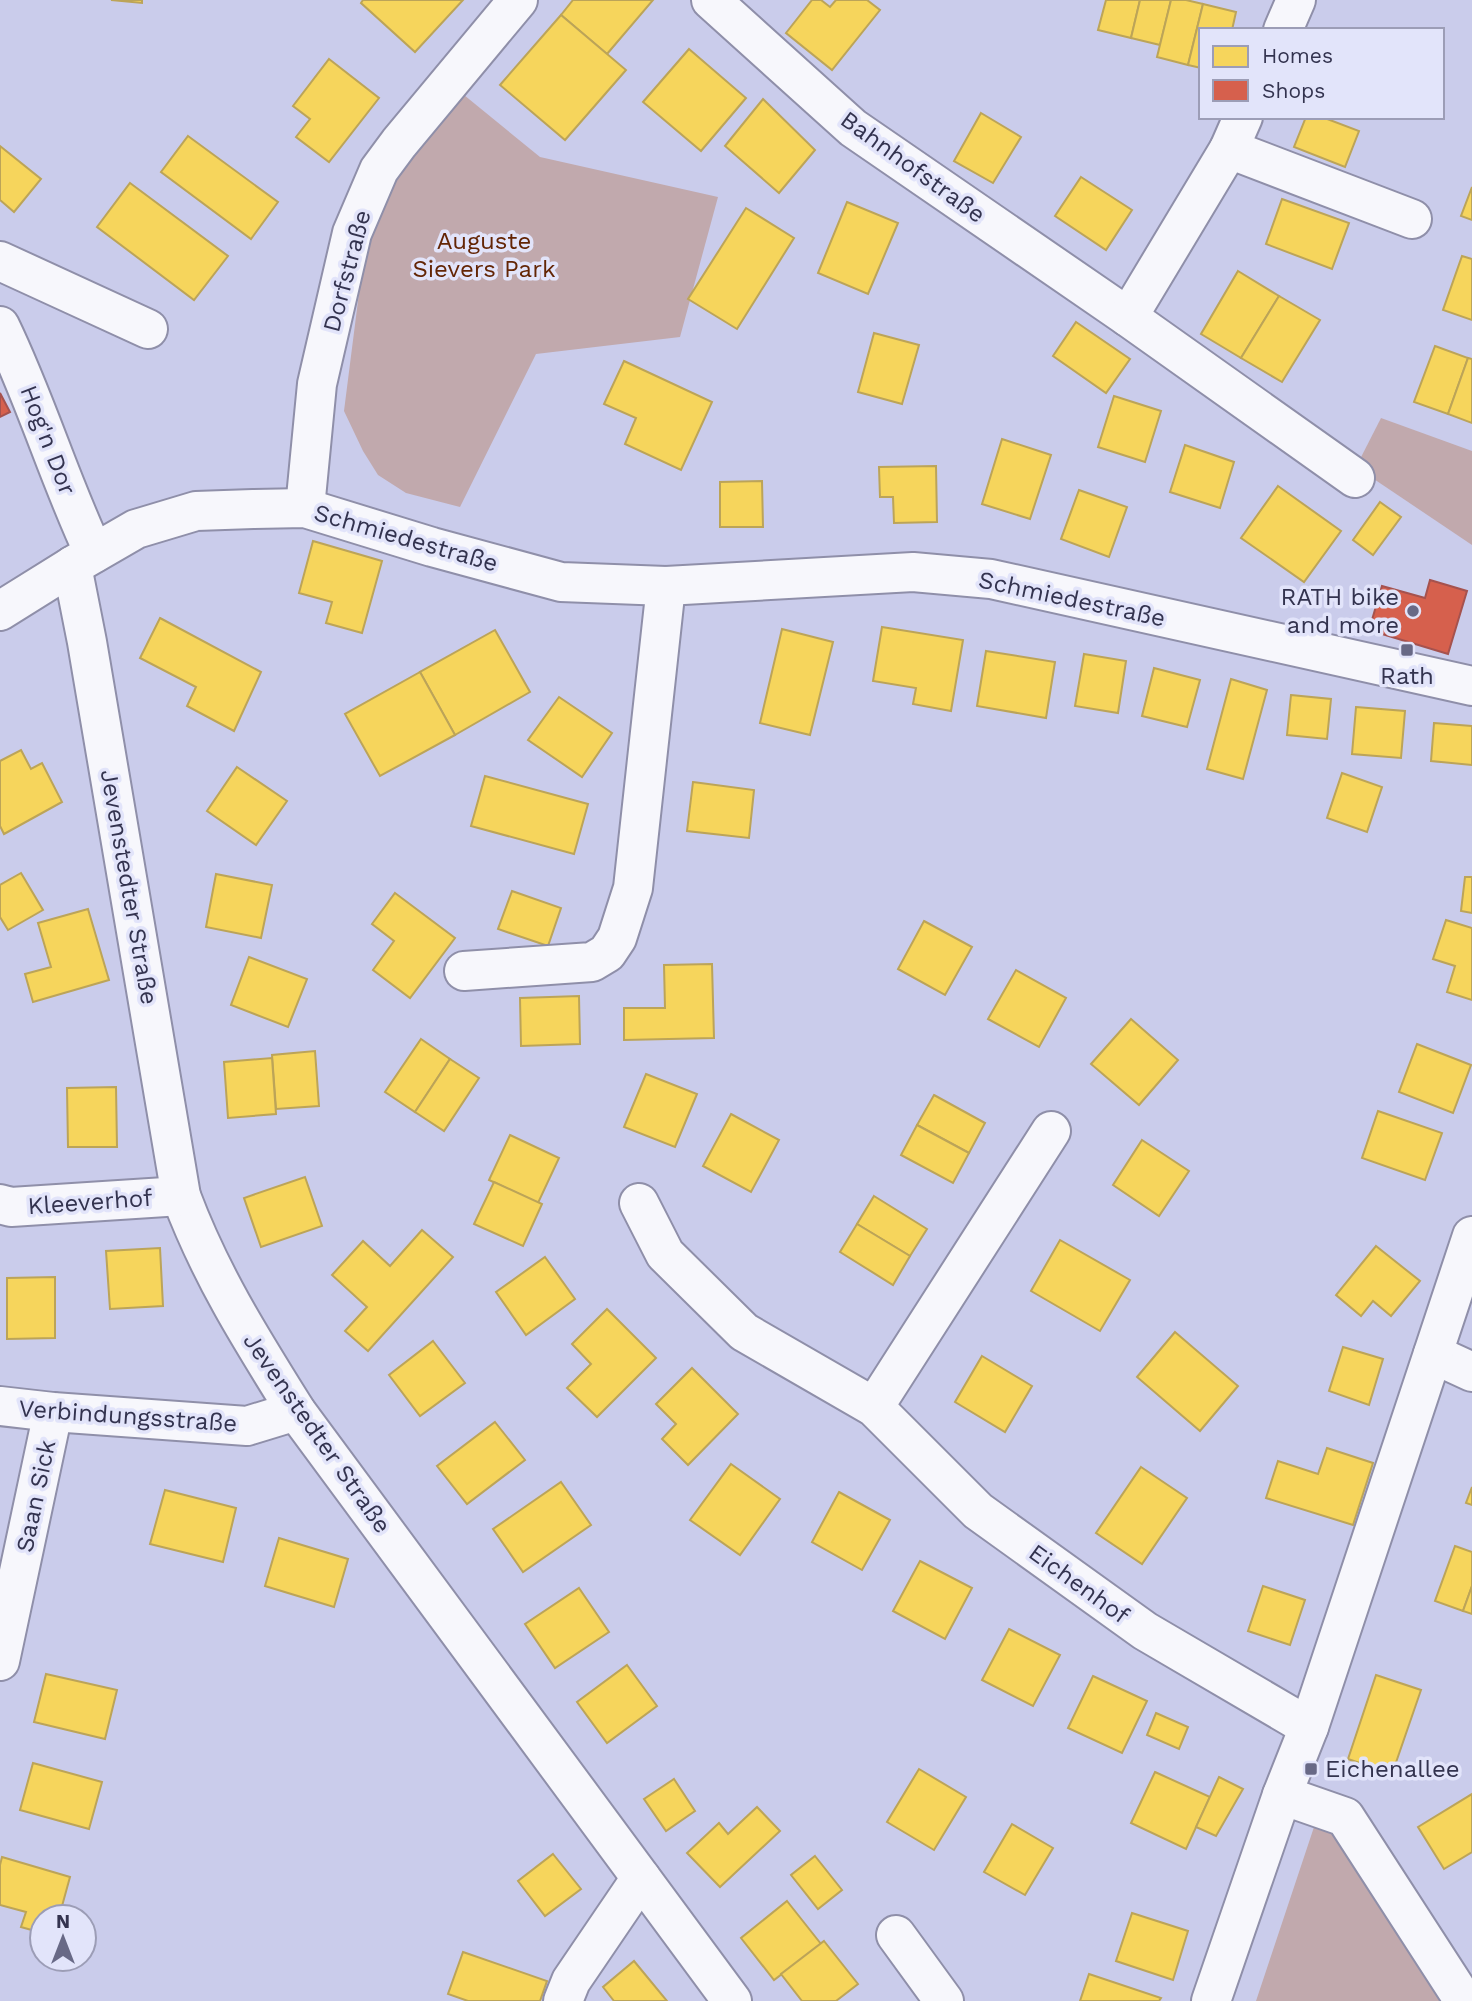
<svg xmlns="http://www.w3.org/2000/svg" width="1472" height="2001" font-family="'Work Sans',sans-serif">
	<rect width="100%" height="100%" fill="#cacceb"/>
	<!-- green -->
	<g fill="#c1a9ad">
		<path d="M464,95L540,157L718,197L680,337L536,354L460,507L406,493L378,475L363,451L344,411L365,246L395,177Z"/>
		<path d="M1381,418L1472,451V545L1356,467Z"/>
		<path d="M1314,1827L1338,1831L1440,2001H1256Z"/>
	</g>
	<!-- homes -->
	<g fill="#f6d55c" stroke="#bca458" stroke-width="2">
		<path d="M111,0H142V3Z"/>
		<path d="M363,0H463L415,52L361,3Z"/>
		<path d="M573,0H653L607,54L561,15Z"/>
		<path d="M812,0H821L830,7L836,0H867L880,10L832,70L786,33Z"/>
		<path d="M1106,0H1140L1131,38L1098,30Z"/>
		<path d="M1140,0H1171L1160,45L1131,38Z"/>
		<path d="M1171,0H1186L1203,4L1188,65L1157,57Z"/>
		<path d="M1203,4L1236,12L1232,30H1201V68L1188,65Z"/>
		<path d="M561,15L626,70L565,140L500,85Z"/>
		<path d="M689,49L746,98L701,151L643,102Z"/>
		<path d="M329,59L379,98L329,162L296,137L310,119L293,106Z"/>
		<path d="M763,99L815,150L779,193L725,146Z"/>
		<path d="M981,113L1021,137L993,183L954,161Z"/>
		<path d="M1306,117H1322L1359,131L1345,167L1294,147Z"/>
		<path d="M188,136L278,202L251,239L161,172Z"/>
		<path d="M0,146L41,179L14,212L0,200Z"/>
		<path d="M1081,177L1132,210L1106,250L1055,216Z"/>
		<path d="M130,183L228,256L194,300L97,227Z"/>
		<path d="M1472,187V220L1461,216Z"/>
		<path d="M1282,199L1349,223L1332,269L1266,244Z"/>
		<path d="M847,202L898,223L868,294L818,273Z"/>
		<path d="M746,208L794,238L737,329L688,299Z"/>
		<path d="M1462,256L1472,259V320L1443,310Z"/>
		<path d="M1238,271L1279,296L1241,358L1201,334Z"/>
		<path d="M1279,296L1320,320L1282,382L1241,358Z"/>
		<path d="M1076,322L1130,359L1106,393L1053,356Z"/>
		<path d="M874,333L919,345L902,404L858,392Z"/>
		<path d="M1435,346L1468,358L1448,414L1414,402Z"/>
		<path d="M1468,358L1472,359V423L1448,414Z"/>
		<path d="M624,361L712,402L681,470L625,444L636,418L604,404Z"/>
		<path d="M1114,396L1161,411L1145,462L1098,447Z"/>
		<path d="M1002,439L1051,455L1030,519L982,504Z"/>
		<path d="M1185,445L1234,462L1220,508L1170,492Z"/>
		<path d="M936,466L937,522L894,523L893,497H880L879,467Z"/>
		<path d="M762,481L763,527H720V482Z"/>
		<path d="M1278,486L1341,531L1304,582L1241,538Z"/>
		<path d="M1079,490L1127,507L1109,557L1061,539Z"/>
		<path d="M1380,502L1401,517L1373,555L1353,540Z"/>
		<path d="M313,541L382,561L362,633L326,623L332,602L299,593Z"/>
		<path d="M160,618L261,672L234,731L187,706L196,687L140,658Z"/>
		<path d="M882,627L963,640L951,711L913,704L916,688L873,681Z"/>
		<path d="M782,629L833,642L810,735L760,723Z"/>
		<path d="M495,630L530,692L455,735L420,672Z"/>
		<path d="M986,651L1055,662L1046,718L977,706Z"/>
		<path d="M1084,654L1126,661L1118,713L1075,706Z"/>
		<path d="M1154,668L1200,680L1187,727L1142,716Z"/>
		<path d="M420,672L455,735L380,776L345,714Z"/>
		<path d="M1231,679L1267,690L1243,779L1207,769Z"/>
		<path d="M1291,695L1331,699L1327,739L1287,735Z"/>
		<path d="M559,697L612,733L582,777L528,740Z"/>
		<path d="M1356,707L1405,711L1401,758L1352,754Z"/>
		<path d="M1434,723L1472,726V765L1431,761Z"/>
		<path d="M21,750L31,769L42,763L62,802L4,834L0,826V761Z"/>
		<path d="M237,767L287,801L256,845L207,811Z"/>
		<path d="M1342,773L1382,787L1367,832L1327,818Z"/>
		<path d="M485,776L588,804L574,854L471,826Z"/>
		<path d="M693,782L754,790L749,838L687,831Z"/>
		<path d="M21,873L43,910L8,930L0,917V885Z"/>
		<path d="M216,874L272,885L261,938L206,927Z"/>
		<path d="M1465,877H1472V913L1461,911Z"/>
		<path d="M512,891L561,908L548,946L498,929Z"/>
		<path d="M395,893L455,938L410,998L373,970L394,941L372,924Z"/>
		<path d="M88,909L109,980L33,1002L25,974L51,967L38,923Z"/>
		<path d="M1446,920L1472,928V1000L1447,992L1455,966L1433,959Z"/>
		<path d="M924,921L972,947L945,995L898,969Z"/>
		<path d="M249,957L307,979L288,1027L231,1005Z"/>
		<path d="M712,964L714,1038L624,1040V1008H665L664,965Z"/>
		<path d="M1016,970L1066,998L1039,1047L988,1019Z"/>
		<path d="M579,996L580,1044L521,1046L520,998Z"/>
		<path d="M1131,1019L1178,1060L1139,1105L1091,1064Z"/>
		<path d="M421,1039L450,1059L415,1112L385,1092Z"/>
		<path d="M1417,1044L1471,1065L1453,1113L1399,1092Z"/>
		<path d="M315,1051L319,1106L276,1109L272,1055Z"/>
		<path d="M272,1058L276,1114L228,1118L224,1062Z"/>
		<path d="M450,1059L479,1078L444,1131L415,1112Z"/>
		<path d="M646,1074L697,1094L675,1147L624,1127Z"/>
		<path d="M116,1087L117,1147H68L67,1088Z"/>
		<path d="M934,1095L985,1123L969,1153L917,1125Z"/>
		<path d="M1378,1111L1442,1133L1425,1180L1362,1158Z"/>
		<path d="M731,1114L779,1140L751,1192L703,1166Z"/>
		<path d="M917,1125L969,1153L953,1183L901,1155Z"/>
		<path d="M510,1135L559,1158L538,1203L489,1180Z"/>
		<path d="M1142,1140L1189,1171L1159,1216L1113,1185Z"/>
		<path d="M305,1177L322,1226L261,1247L244,1198Z"/>
		<path d="M494,1182L542,1204L523,1246L474,1224Z"/>
		<path d="M874,1196L927,1229L910,1256L857,1224Z"/>
		<path d="M857,1224L910,1256L893,1285L840,1252Z"/>
		<path d="M422,1230L453,1257L368,1351L345,1331L367,1307L332,1275L363,1241L390,1266Z"/>
		<path d="M1060,1240L1130,1280L1100,1331L1031,1291Z"/>
		<path d="M1376,1246L1420,1281L1391,1316L1373,1301L1361,1316L1336,1295Z"/>
		<path d="M160,1248L163,1306L110,1309L106,1251Z"/>
		<path d="M545,1257L575,1299L526,1335L496,1292Z"/>
		<path d="M55,1277V1338L7,1339V1278Z"/>
		<path d="M607,1309L656,1358L597,1417L567,1388L591,1364L572,1344Z"/>
		<path d="M1175,1332L1238,1386L1200,1431L1137,1377Z"/>
		<path d="M433,1341L465,1383L420,1416L389,1375Z"/>
		<path d="M1343,1347L1383,1359L1369,1405L1329,1391Z"/>
		<path d="M982,1356L1032,1386L1005,1432L955,1402Z"/>
		<path d="M692,1368L738,1414L688,1465L662,1439L676,1424L656,1404Z"/>
		<path d="M495,1422L525,1460L467,1504L437,1466Z"/>
		<path d="M1327,1448L1373,1463L1353,1525L1266,1498L1278,1461L1318,1474Z"/>
		<path d="M731,1464L780,1499L740,1555L690,1520Z"/>
		<path d="M1141,1467L1187,1498L1142,1564L1096,1533Z"/>
		<path d="M561,1482L591,1525L523,1572L493,1529Z"/>
		<path d="M1472,1487V1505L1466,1503Z"/>
		<path d="M165,1490L236,1508L223,1562L150,1544Z"/>
		<path d="M839,1492L890,1520L862,1570L812,1542Z"/>
		<path d="M279,1538L348,1559L334,1607L265,1586Z"/>
		<path d="M1455,1546L1472,1552V1586L1463,1611L1435,1601Z"/>
		<path d="M920,1561L972,1588L945,1639L893,1611Z"/>
		<path d="M1263,1586L1305,1600L1290,1645L1248,1631Z"/>
		<path d="M1472,1586V1614L1463,1611Z"/>
		<path d="M579,1588L609,1632L555,1668L525,1624Z"/>
		<path d="M1009,1629L1060,1655L1033,1706L982,1680Z"/>
		<path d="M627,1665L657,1706L607,1743L577,1702Z"/>
		<path d="M46,1674L117,1690L105,1739L34,1722Z"/>
		<path d="M1376,1675L1421,1690L1392,1774L1348,1759Z"/>
		<path d="M1093,1676L1147,1701L1122,1753L1068,1728Z"/>
		<path d="M1156,1713L1188,1727L1179,1749L1147,1735Z"/>
		<path d="M33,1763L102,1782L89,1829L20,1810Z"/>
		<path d="M919,1769L966,1797L934,1850L887,1822Z"/>
		<path d="M1155,1772L1210,1797L1186,1849L1131,1823Z"/>
		<path d="M1219,1777L1243,1789L1216,1836L1196,1827Z"/>
		<path d="M674,1779L695,1811L666,1831L644,1799Z"/>
		<path d="M1472,1794V1852L1444,1869L1418,1827Z"/>
		<path d="M757,1807L780,1831L720,1887L687,1853L719,1823L728,1834Z"/>
		<path d="M1012,1824L1053,1848L1025,1895L984,1872Z"/>
		<path d="M553,1854L581,1889L545,1916L518,1881Z"/>
		<path d="M815,1856L842,1890L818,1909L791,1875Z"/>
		<path d="M2,1857L70,1877L59,1917H42V1933L21,1927L26,1912L0,1905V1865Z"/>
		<path d="M787,1901L821,1944L774,1980L741,1938Z"/>
		<path d="M1132,1913L1188,1931L1173,1980L1116,1961Z"/>
		<path d="M824,1941L858,1984L836,2001H802L781,1974Z"/>
		<path d="M463,1952L547,1981L540,2001H468L448,1994Z"/>
		<path d="M634,1961L667,2001H614L603,1987Z"/>
		<path d="M1089,1974L1161,1998L1159,2001H1080Z"/>
	</g>
	<!-- shops -->
	<g fill="#d6604d" stroke="#a5524e" stroke-width="2">
		<path d="M0,393L10,412L0,417Z"/>
		<path d="M1430,580L1467,591L1448,654L1369,630L1382,586L1425,598Z"/>
	</g>
	<g fill="none" stroke-linecap="round" stroke-linejoin="round">
		<!-- minor casing -->
		<g stroke="#8f8fa9" stroke-width="42">
			<g id="minor">
				<path d="M711,0L853,128L1128,317L1355,478"/>
				<path d="M1283,30L1296,0"/>
				<path d="M1229,149L1412,219"/>
				<path d="M0,261L148,329"/>
				<path d="M1128,317L1229,149L1243,117"/>
				<path d="M0,326C36,400 59,479 94,553"/>
				<path d="M305,508L317,384L352,233L379,170L399,143L518,0"/>
				<path d="M72,566L87,642L181,1196C211,1276 251,1339 296,1411L732,2001"/>
				<path d="M0,611L72,566L136,529L196,511L253,509L305,508L432,547L561,582L666,586L913,572L991,579L1472,686"/>
				<path d="M464,971L592,962L607,953L617,938L633,888L666,586"/>
				<path d="M639,1203L665,1254L744,1332L874,1407L978,1511L1145,1631L1309,1727"/>
				<path d="M0,1204L11,1207L181,1196"/>
				<path d="M1433,1354L1472,1372"/>
				<path d="M0,1406L53,1412L247,1426L296,1411"/>
				<path d="M874,1407L1051,1131"/>
				<path d="M0,1661L53,1412"/>
				<path d="M1282,1795L1345,1817L1464,2001"/>
				<path d="M896,1935L944,2001"/>
				<path d="M563,2001L571,1981L641,1878"/>
				<path d="M1211,2001L1282,1795L1309,1727L1472,1236"/>
			</g>
		</g>
		<!-- minor -->
		<use href="#minor" stroke="#f7f7fc" stroke-width="38"/>
	</g>
	<!-- markers -->
	<g fill="#686986" stroke="#e2e4fa" stroke-width="2.5">
		<circle cx="1413" cy="611" r="7"/>
		<rect x="1400" y="643" width="14" height="14" rx="3.5"/>
		<rect x="1304" y="1762" width="14" height="14" rx="3.5"/>
	</g>
	<g text-anchor="middle" dominant-baseline="central" stroke-width="7" stroke-linejoin="round" paint-order="stroke">
		<!-- street labels -->
		<g font-size="24" fill="#33334f" stroke="#e2e4fa">
			<text transform="translate(913 167) rotate(36)">Bahnhofstraße</text>
			<text transform="translate(347 271) rotate(-75)">Dorfstraße</text>
			<text transform="translate(48 440) rotate(69)">Hog'n Dor</text>
			<text transform="translate(406 538) rotate(16)">Schmiedestraße</text>
			<text transform="translate(1072 599) rotate(12)">Schmiedestraße</text>
			<text transform="translate(129 887) rotate(80)">Jevenstedter Straße</text>
			<text transform="translate(90 1202) rotate(-4)">Kleeverhof</text>
			<text transform="translate(128 1416) rotate(4)">Verbindungsstraße</text>
			<text transform="translate(317 1433) rotate(55)">Jevenstedter Straße</text>
			<text transform="translate(36 1496) rotate(-78)">Saan Sick</text>
			<text transform="translate(1079 1584) rotate(36)">Eichenhof</text>
		</g>
		<!-- park labels -->
		<g font-size="24" fill="#632505" stroke="#e2e4fa">
			<text x="484" y="241">Auguste<tspan x="484" dy="28">Sievers Park</tspan></text>
		</g>
		<!-- poi labels -->
		<g font-size="24" fill="#33334f" stroke="#e2e4fa" text-anchor="end">
			<text x="1399" y="597">RATH bike<tspan x="1399" dy="28">and more</tspan></text>
			<text x="1407" y="676" text-anchor="middle">Rath</text>
			<text x="1325" y="1769" text-anchor="start">Eichenallee</text>
		</g>
	</g>
	<!-- legend -->
	<rect x="1199" y="28" width="245" height="91" fill="#e2e4fa" stroke="#9c9db6" stroke-width="2"/>
	<rect x="1213" y="46" width="35" height="21" fill="#f6d55c" stroke="#9c9db6" stroke-width="2"/>
	<text x="1262" y="63" font-size="21" fill="#33334f">Homes</text>
	<rect x="1213" y="80" width="35" height="21" fill="#d6604d" stroke="#9c9db6" stroke-width="2"/>
	<text x="1262" y="98" font-size="21" fill="#33334f">Shops</text>
	<!-- north arrow -->
	<g transform="translate(63 1938)"><circle r="33" fill="#e2e4fa" stroke="#9c9db6" stroke-width="2"/>
	<path d="M0-5L12 26L0 18L-12 26Z" fill="#686986"/>
	<text y="-10" font-size="19" font-weight="bold" text-anchor="middle" fill="#33334f">N</text>
	</g>
</svg>
